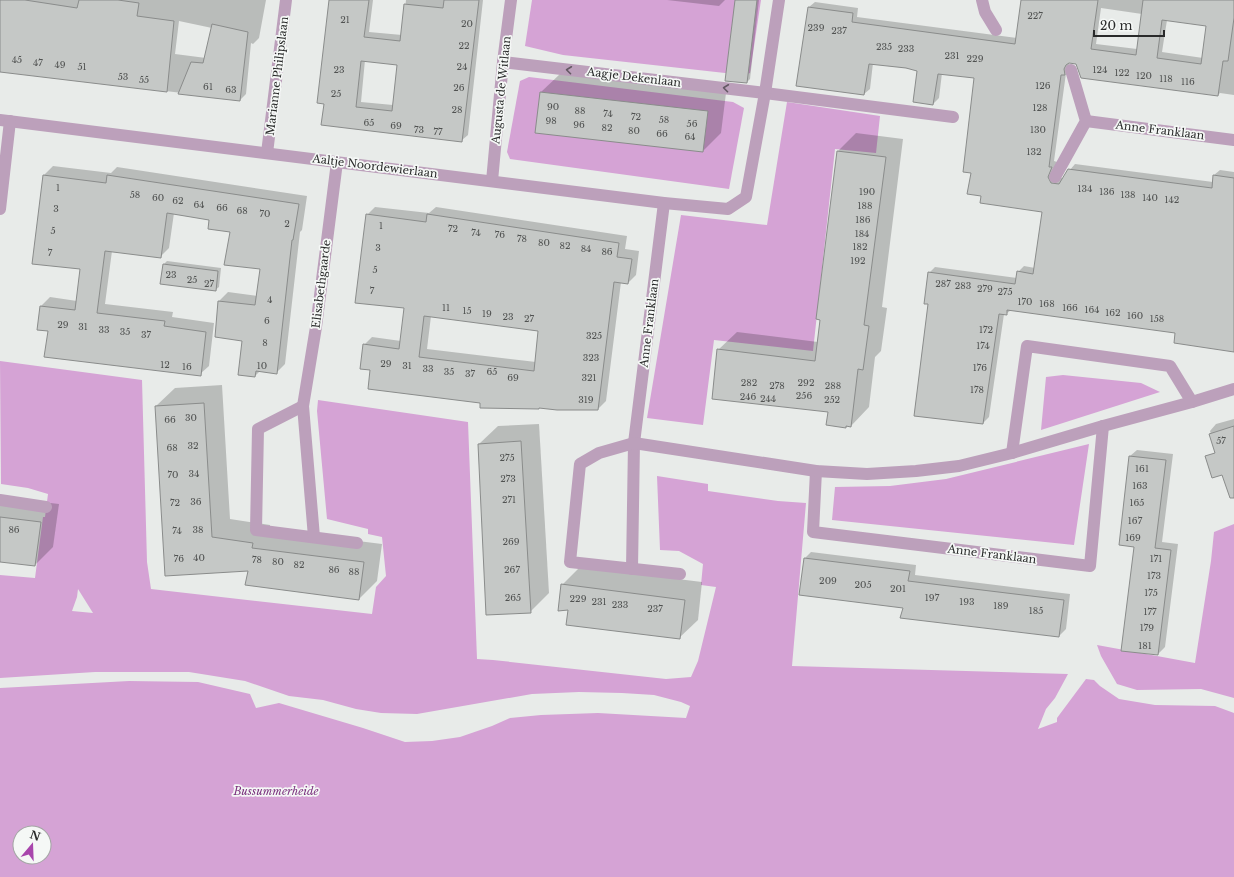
<svg xmlns="http://www.w3.org/2000/svg" width="1234" height="877" font-family="'Libre Baskerville',serif">
	<rect width="100%" height="100%" fill="#e8ebe9"/>
	<!-- green -->
	<g fill="#d5a3d5" fill-rule="evenodd">
		<path d="M532,0H761L750,73L743,75L563,55L525,46Z"/>
		<path d="M529,77L733,102L744,108L729,189L510,159L507,152L520,81Z"/>
		<path d="M787,102L880,116L876,153L835,149L813,351L714,340L703,425L647,418L681,215L767,225Z"/>
		<path d="M0,361L142,380L147,562L151,589L372,614L376,587L386,576L382,537L368,534V529L327,519L317,411L318,400L468,422L477,659L493,660L666,679L691,677L698,661L716,587L701,585L703,564L679,551L660,550L657,476L708,484V491L778,501L806,503L792,666L1068,674L1055,698L1046,709L1038,729L1057,722V718L1086,679L1094,680L1100,686L1119,699L1155,705L1215,706L1234,713V877H0V688L129,681L198,682L250,694L256,708L279,703L363,728L405,742L432,741L460,737L492,726L510,718L541,715L598,713L686,718L690,706L681,702L654,695L622,693L579,692L532,694L417,714L381,713L356,709L323,700L289,696L245,681L189,672H95L0,678V575L35,578L43,517H45L48,494L28,488L1,484ZM78,589L93,613L72,611L77,597ZM20,833H44V857H20Z"/>
		<path d="M1063,375L1141,383L1160,392L1041,430L1046,377Z"/>
		<path d="M1089,444L1074,545L832,520L835,487L890,486L946,479Z"/>
		<path d="M1234,524V698L1201,689L1137,690L1117,684L1101,656L1097,645L1195,663L1211,561L1214,532Z"/>
	</g>
	<!-- shadow -->
	<g fill="#0003" fill-rule="evenodd">
		<path d="M0,0H266L259,38L253,44L251,43L246,94L240,100L0,71ZM179,21L212,28L206,58L175,54Z"/>
		<path d="M330,0H373L369,32L402,35L406,0H483L468,135L462,140L325,103ZM365,60L398,64L393,105L361,102Z"/>
		<path d="M667,0H725L719,6Z"/>
		<path d="M736,0H759L750,79L747,82Z"/>
		<path d="M1022,0H1234V95L1220,93L1218,95L1069,62L1070,69L1066,73L1054,161L1057,162V178H1063L1075,164L1213,182L1214,175L1220,170L1234,172V351L1176,332L1011,310L1006,314H1004L989,417L983,423L929,304V273L935,267L1017,278L1018,272L1024,266L1035,268L1043,211L982,195L972,173L975,77L942,73L939,98L933,104L918,70L873,63L870,89L864,94L809,7L815,2L858,8L857,17L1017,38ZM1101,8L1142,14L1137,49L1096,44ZM1167,20L1208,25L1203,58L1162,52Z"/>
		<path d="M560,74L726,93L721,133L703,151L537,132L541,92Z"/>
		<path d="M856,133L903,139L882,307L887,308L881,351L875,357L869,407L851,426H848L846,427L829,411L718,350L737,332L818,342L838,151Z"/>
		<path d="M53,166L111,173L117,167L307,196L302,230L300,232L285,364L276,373L260,371L255,376L243,340L219,301L228,292L257,296L261,269L231,232L211,219L174,213L169,248L160,257L112,251L105,304L173,312L172,317L214,323L209,366L200,374L49,331L41,306L50,297L77,301L81,269L44,175Z"/>
		<path d="M375,207L429,213L436,207L627,236L625,249L639,251L636,275L628,283L621,282L606,401L598,409L540,407L481,402L371,369L364,345L372,337L401,341L406,308L367,215ZM431,316L539,330L536,362L427,349Z"/>
		<path d="M167,261L221,268L219,287L215,290L164,264Z"/>
		<path d="M222,385L230,519L270,525V530L382,544L377,581L359,599L249,570L166,575L156,406L175,388Z"/>
		<path d="M1234,419V459L1220,464L1210,431L1216,424Z"/>
		<path d="M539,424L549,593L530,612L479,444L498,426Z"/>
		<path d="M1137,450L1173,454L1162,542L1178,544L1165,647L1158,654L1130,456Z"/>
		<path d="M0,497L59,504L53,547L35,565L0,561Z"/>
		<path d="M811,552L916,565L915,575L1070,594L1066,629L1059,636L805,558Z"/>
		<path d="M580,567L702,582L698,620L679,638L569,609L562,585Z"/>
	</g>
	<!-- building -->
	<g fill="#c5c8c6" stroke="#8a8c8b" fill-rule="evenodd">
		<path d="M0,0H25L77,8L79,0H118L139,3L137,16L174,21L167,92L0,72Z"/>
		<path d="M329,0H369L364,37L400,41L404,4L443,8L444,0H479L462,142L321,125L324,104L317,103ZM361,61L397,65L392,111L356,107Z"/>
		<path d="M735,0H757L747,83L725,81Z"/>
		<path d="M1021,0H1098L1091,49L1136,55L1143,0H1234V18L1228,61H1223L1218,96L1081,78L1076,64L1069,63L1066,65L1064,69L1065,75H1061L1049,167H1052L1048,177L1051,183L1059,184L1068,169L1212,188L1213,175L1234,178V352L1174,343L1175,333L1007,310V315L999,314L983,424L914,416L928,304H924L928,272L1015,284L1017,271L1033,274L1042,212L980,203L981,196L967,194L971,173L963,172L974,78L938,74L933,105L913,102L917,71L906,68L869,64L864,95L796,86L808,7L853,13L852,22L1015,44ZM1162,20L1206,26L1201,64L1157,58Z"/>
		<path d="M212,24L248,32L240,101L178,94L191,62L203,63Z"/>
		<path d="M540,92L708,111L703,152L535,133Z"/>
		<path d="M837,151L886,157L864,325L869,326L863,370L858,369L851,427L846,426V428L826,425L828,412L712,399L717,349L815,361L820,320L816,319Z"/>
		<path d="M43,175L106,183L107,175L299,204L293,240H292L277,374L256,371L255,377L238,375L242,341L215,337L218,301L255,305L260,269L224,265L230,232L208,229L209,220L167,213L161,258L105,251L97,313L165,321L164,326L206,332L201,376L44,357L48,331L37,330L40,306L75,310L80,269L32,264Z"/>
		<path d="M366,214L426,222L427,214L619,243L617,257L632,259L628,284L614,282L598,410H557L539,408V409L480,408V403L368,389L370,370L360,369L363,344L399,349L404,308L355,303ZM424,316L538,331L534,371L419,357Z"/>
		<path d="M163,264L218,271L216,291L160,284Z"/>
		<path d="M204,403L212,537L253,543L252,548L364,562L359,600L245,585L248,571L165,576L155,406Z"/>
		<path d="M1234,426V498H1230L1222,475L1212,478L1205,456L1215,453L1209,434Z"/>
		<path d="M521,441L531,613L486,615L478,444Z"/>
		<path d="M1129,456L1166,460L1155,548L1171,550L1158,655L1121,651L1134,547L1119,545Z"/>
		<path d="M0,517L41,522L35,566L0,562Z"/>
		<path d="M804,558L910,571L908,581L1064,600L1059,637L900,618L903,608L799,595Z"/>
		<path d="M561,584L685,600L680,639L566,625L568,610L558,611Z"/>
	</g>
	<g fill="none" stroke-linecap="round" stroke-linejoin="round">
		<!-- street -->
		<g stroke="#bca0bb" stroke-width="12">
			<path d="M982,0L985,12L996,30"/>
			<path d="M503,62L765,93L953,117"/>
			<path d="M0,120L664,203L728,209L746,197L765,93L779,0"/>
			<path d="M1086,121L1234,140"/>
			<path d="M267,153L286,0"/>
			<path d="M1055,177L1086,121L1071,70"/>
			<path d="M492,181L503,62L511,0"/>
			<path d="M0,209L10,121"/>
			<path d="M303,406L258,429L256,530L357,543"/>
			<path d="M1012,453L1027,346L1170,366L1192,402"/>
			<path d="M816,471L813,532L1090,566L1103,426"/>
			<path d="M0,500L46,507"/>
			<path d="M314,537L303,406L316,327L337,162"/>
			<path d="M632,569L634,443L664,203"/>
			<path d="M680,574L570,562L580,464L599,453L634,443L816,471L867,474L916,471L959,466L1012,453L1103,426L1192,402L1234,389"/>
		</g>
	</g>
	<!-- one-way arrows -->
	<defs><path id="oneway-chevron" d="M-2-3.5L2.5 0L-2 3.5" fill="none" stroke-width="1.6" stroke-linecap="round" stroke-linejoin="round"/></defs>
	<g stroke="#645964">
		<use href="#oneway-chevron" transform="translate(569 70) rotate(-173)"/>
		<use href="#oneway-chevron" transform="translate(726 88) rotate(-173)"/>
	</g>
	<g text-anchor="middle" dominant-baseline="central" stroke-width="3.5" stroke-linejoin="round" paint-order="stroke">
		<!-- number labels -->
		<g font-size="9" fill="#505251">
			<text x="1035" y="15">227</text>
			<text x="345" y="19">21</text>
			<text x="467" y="23">20</text>
			<text x="816" y="27">239</text>
			<text x="839" y="30">237</text>
			<text x="464" y="45">22</text>
			<text x="884" y="46">235</text>
			<text x="906" y="48">233</text>
			<text x="952" y="55">231</text>
			<text x="975" y="58">229</text>
			<text x="17" y="59">45</text>
			<text x="38" y="62">47</text>
			<text x="60" y="64">49</text>
			<text x="82" y="66">51</text>
			<text x="462" y="66">24</text>
			<text x="339" y="69">23</text>
			<text x="1100" y="69">124</text>
			<text x="1122" y="72">122</text>
			<text x="1144" y="75">120</text>
			<text x="123" y="76">53</text>
			<text x="1166" y="78">118</text>
			<text x="144" y="79">55</text>
			<text x="1188" y="81">116</text>
			<text x="1043" y="85">126</text>
			<text x="208" y="86">61</text>
			<text x="459" y="87">26</text>
			<text x="231" y="89">63</text>
			<text x="336" y="93">25</text>
			<text x="553" y="106">90</text>
			<text x="1040" y="107">128</text>
			<text x="457" y="109">28</text>
			<text x="580" y="110">88</text>
			<text x="608" y="113">74</text>
			<text x="636" y="116">72</text>
			<text x="664" y="119">58</text>
			<text x="551" y="120">98</text>
			<text x="369" y="122">65</text>
			<text x="692" y="123">56</text>
			<text x="579" y="124">96</text>
			<text x="396" y="125">69</text>
			<text x="607" y="127">82</text>
			<text x="419" y="129">73</text>
			<text x="1038" y="129">130</text>
			<text x="634" y="130">80</text>
			<text x="438" y="131">77</text>
			<text x="662" y="133">66</text>
			<text x="690" y="136">64</text>
			<text x="1034" y="151">132</text>
			<text x="58" y="187">1</text>
			<text x="1085" y="188">134</text>
			<text x="867" y="191">190</text>
			<text x="1107" y="191">136</text>
			<text x="135" y="194">58</text>
			<text x="1128" y="194">138</text>
			<text x="158" y="197">60</text>
			<text x="1150" y="197">140</text>
			<text x="1172" y="199">142</text>
			<text x="178" y="200">62</text>
			<text x="199" y="204">64</text>
			<text x="865" y="205">188</text>
			<text x="222" y="207">66</text>
			<text x="56" y="208">3</text>
			<text x="242" y="210">68</text>
			<text x="265" y="213">70</text>
			<text x="863" y="219">186</text>
			<text x="287" y="223">2</text>
			<text x="381" y="225">1</text>
			<text x="453" y="228">72</text>
			<text x="53" y="230">5</text>
			<text x="476" y="232">74</text>
			<text x="862" y="233">184</text>
			<text x="500" y="234">76</text>
			<text x="522" y="238">78</text>
			<text x="544" y="242">80</text>
			<text x="565" y="245">82</text>
			<text x="860" y="246">182</text>
			<text x="378" y="247">3</text>
			<text x="586" y="248">84</text>
			<text x="607" y="251">86</text>
			<text x="50" y="252">7</text>
			<text x="858" y="260">192</text>
			<text x="375" y="269">5</text>
			<text x="171" y="274">23</text>
			<text x="192" y="279">25</text>
			<text x="209" y="283">27</text>
			<text x="943" y="283">287</text>
			<text x="963" y="285">283</text>
			<text x="985" y="288">279</text>
			<text x="372" y="290">7</text>
			<text x="1005" y="291">275</text>
			<text x="270" y="299">4</text>
			<text x="1025" y="301">170</text>
			<text x="1047" y="303">168</text>
			<text x="446" y="307">11</text>
			<text x="1070" y="307">166</text>
			<text x="1092" y="309">164</text>
			<text x="467" y="310">15</text>
			<text x="1113" y="312">162</text>
			<text x="487" y="313">19</text>
			<text x="1135" y="315">160</text>
			<text x="508" y="316">23</text>
			<text x="529" y="318">27</text>
			<text x="1157" y="318">158</text>
			<text x="267" y="320">6</text>
			<text x="63" y="324">29</text>
			<text x="83" y="326">31</text>
			<text x="104" y="329">33</text>
			<text x="986" y="329">172</text>
			<text x="125" y="331">35</text>
			<text x="146" y="334">37</text>
			<text x="594" y="335">325</text>
			<text x="265" y="342">8</text>
			<text x="983" y="345">174</text>
			<text x="591" y="357">323</text>
			<text x="386" y="363">29</text>
			<text x="165" y="364">12</text>
			<text x="262" y="365">10</text>
			<text x="407" y="365">31</text>
			<text x="187" y="366">16</text>
			<text x="980" y="367">176</text>
			<text x="428" y="368">33</text>
			<text x="449" y="371">35</text>
			<text x="492" y="371">65</text>
			<text x="470" y="373">37</text>
			<text x="513" y="377">69</text>
			<text x="589" y="377">321</text>
			<text x="749" y="382">282</text>
			<text x="806" y="382">292</text>
			<text x="777" y="385">278</text>
			<text x="833" y="385">288</text>
			<text x="977" y="389">178</text>
			<text x="804" y="395">256</text>
			<text x="748" y="396">246</text>
			<text x="768" y="398">244</text>
			<text x="586" y="399">319</text>
			<text x="832" y="399">252</text>
			<text x="191" y="417">30</text>
			<text x="170" y="419">66</text>
			<text x="1221" y="440">57</text>
			<text x="193" y="445">32</text>
			<text x="172" y="447">68</text>
			<text x="507" y="457">275</text>
			<text x="1142" y="468">161</text>
			<text x="194" y="473">34</text>
			<text x="173" y="474">70</text>
			<text x="508" y="478">273</text>
			<text x="1140" y="485">163</text>
			<text x="509" y="499">271</text>
			<text x="196" y="501">36</text>
			<text x="175" y="502">72</text>
			<text x="1137" y="502">165</text>
			<text x="1135" y="520">167</text>
			<text x="14" y="529">86</text>
			<text x="198" y="529">38</text>
			<text x="177" y="530">74</text>
			<text x="1133" y="537">169</text>
			<text x="511" y="541">269</text>
			<text x="199" y="557">40</text>
			<text x="179" y="558">76</text>
			<text x="1156" y="558">171</text>
			<text x="257" y="559">78</text>
			<text x="278" y="561">80</text>
			<text x="299" y="564">82</text>
			<text x="334" y="569">86</text>
			<text x="512" y="569">267</text>
			<text x="354" y="571">88</text>
			<text x="1154" y="575">173</text>
			<text x="828" y="580">209</text>
			<text x="863" y="584">205</text>
			<text x="898" y="588">201</text>
			<text x="1151" y="592">175</text>
			<text x="513" y="597">265</text>
			<text x="932" y="597">197</text>
			<text x="578" y="598">229</text>
			<text x="599" y="601">231</text>
			<text x="967" y="601">193</text>
			<text x="620" y="604">233</text>
			<text x="1001" y="605">189</text>
			<text x="655" y="608">237</text>
			<text x="1036" y="610">185</text>
			<text x="1150" y="611">177</text>
			<text x="1147" y="627">179</text>
			<text x="1145" y="645">181</text>
		</g>
		<!-- street labels -->
		<g font-size="11" fill="#292a2a" stroke="#f5f8f6">
			<text transform="translate(277 76) rotate(-83)">Marianne Philipslaan</text>
			<text transform="translate(634 77) rotate(7)">Aagje Dekenlaan</text>
			<text transform="translate(501 90) rotate(-84)">Augusta de Witlaan</text>
			<text transform="translate(1160 130) rotate(7)">Anne Franklaan</text>
			<text transform="translate(375 166) rotate(7)">Aaltje Noordewierlaan</text>
			<text transform="translate(321 284) rotate(-83)">Elisabethgaarde</text>
			<text transform="translate(649 323) rotate(-83)">Anne Franklaan</text>
			<text transform="translate(992 554) rotate(7)">Anne Franklaan</text>
		</g>
		<!-- park labels -->
		<g font-size="11" font-style="italic" fill="#7c337f" stroke="#f5f8f6">
			<text x="276" y="791">Bussummerheide</text>
		</g>
	</g>
	<!-- north arrow -->
	<g transform="translate(32 845) rotate(19)"><circle r="19" fill="#f5f8f6" stroke="#a3a6a4"/>
	<path d="M0-3L7 15L0 10L-7 15Z" fill="#a846ac"/>
	<text y="-6" font-size="11" font-weight="bold" text-anchor="middle" fill="#292a2a">N</text>
	</g>
	<!-- scale -->
	<path d="M1094 30v6h70v-6" fill="none" stroke="#292a2a" stroke-width="2"/>
	<text x="1100" y="30" font-size="12" fill="#292a2a" stroke="#f5f8f6" stroke-width="3" paint-order="stroke">20 m</text>
</svg>
